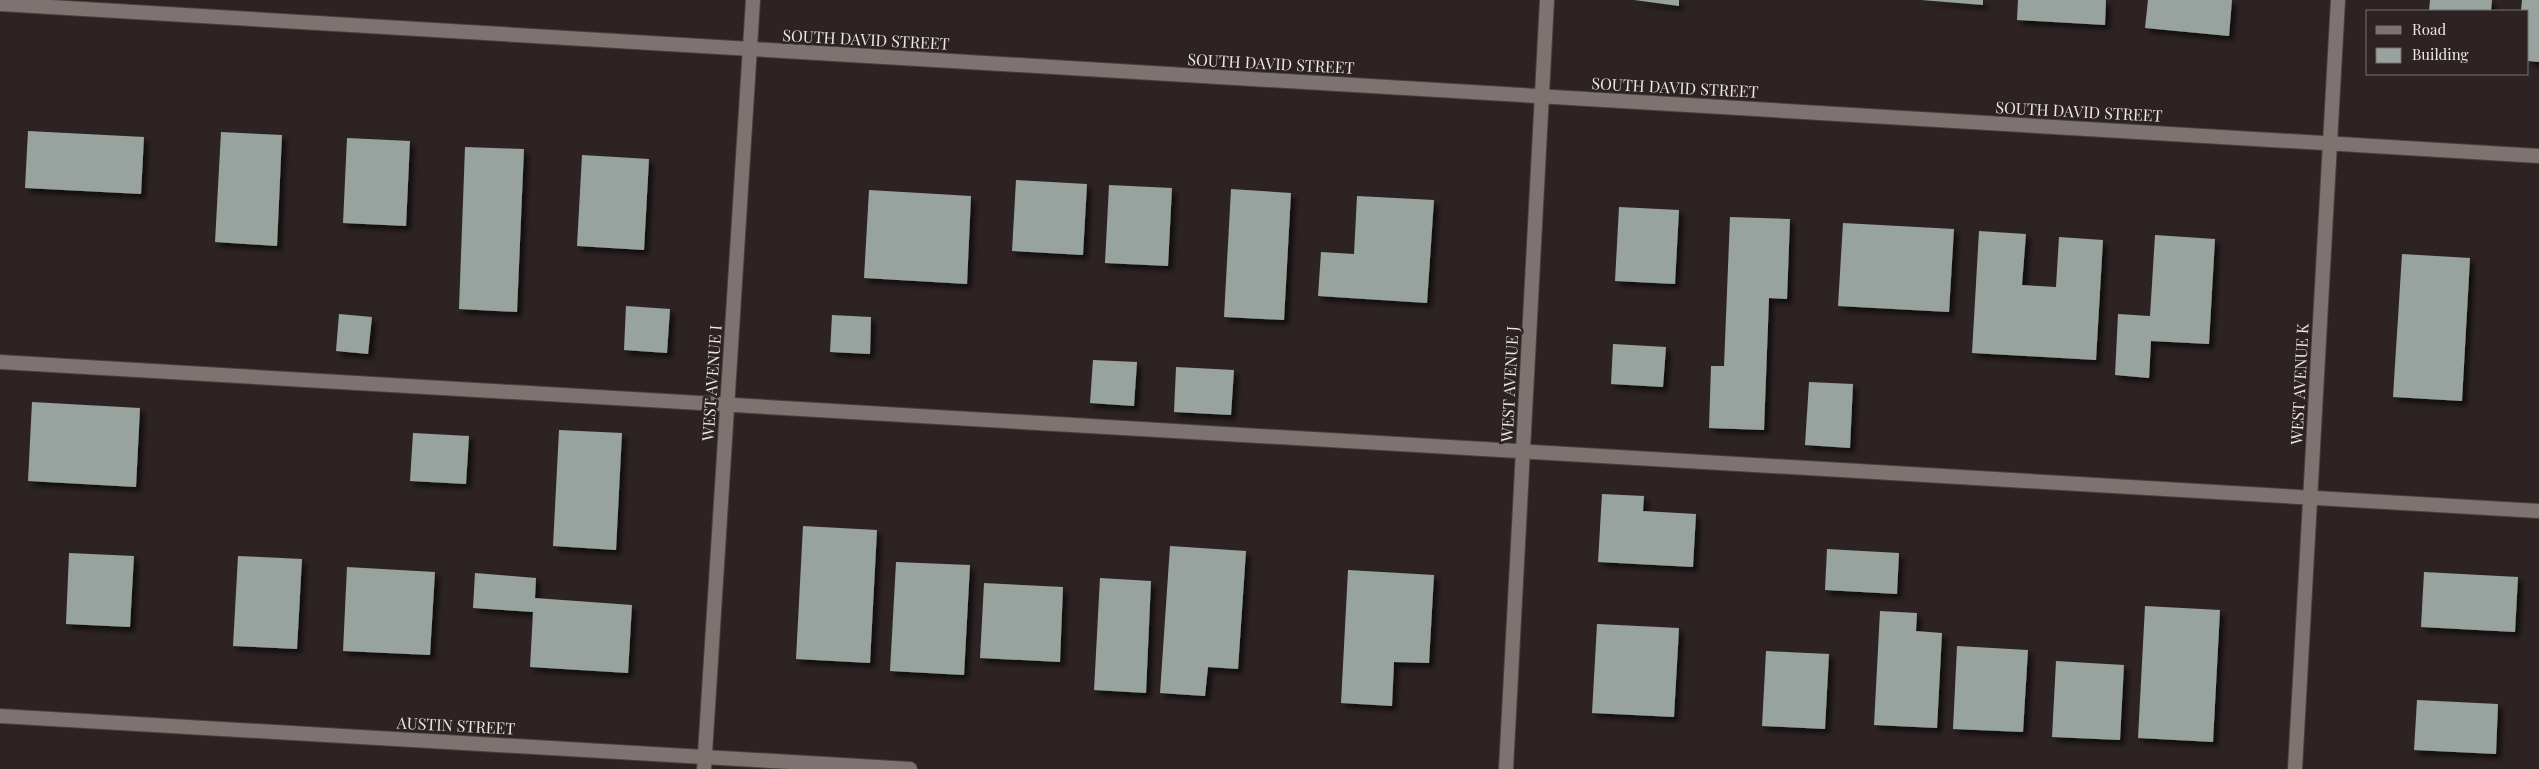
<svg xmlns="http://www.w3.org/2000/svg" width="2539" height="769" font-family="'Playfair Display',serif">
	<defs>
		<filter id="shadow"><feDropShadow dx="4.5" dy="4.5" stdDeviation="2.5" flood-color="#0009"/></filter>
	</defs>
	<rect width="100%" height="100%" fill="#2c2322"/>
	<!-- building -->
	<g fill="#98a29e" filter="url(#shadow)">
		<path d="M1634,0H1679V6Z"/>
		<path d="M1921,0H1983V5Z"/>
		<path d="M2018,0H2106L2105,25L2017,20Z"/>
		<path d="M2148,0H2232L2229,36L2145,28Z"/>
		<path d="M2430,0H2492L2491,11H2429Z"/>
		<path d="M2522,0H2539V62L2528,61V11H2521Z"/>
		<path d="M28,131L144,137L141,194L25,188Z"/>
		<path d="M221,132L282,135L277,246L215,242Z"/>
		<path d="M347,138L410,141L406,226L343,223Z"/>
		<path d="M465,147L524,149L517,312L459,309Z"/>
		<path d="M582,155L649,159L644,250L577,246Z"/>
		<path d="M1016,180L1087,184L1083,255L1012,251Z"/>
		<path d="M1109,185L1172,188L1168,266L1105,263Z"/>
		<path d="M1231,189L1291,193L1284,320L1224,317Z"/>
		<path d="M869,190L971,196L967,284L864,278Z"/>
		<path d="M1357,196L1434,200L1427,303L1318,296L1321,252L1354,254Z"/>
		<path d="M1619,207L1679,210L1675,284L1615,281Z"/>
		<path d="M1730,217L1790,219L1787,299L1769,298L1764,430L1709,428L1711,366H1724Z"/>
		<path d="M1843,223L1954,229L1949,312L1838,306Z"/>
		<path d="M1979,231L2026,234L2022,285L2056,287L2059,237L2103,240L2096,360L1972,353Z"/>
		<path d="M2155,235L2215,239L2209,344L2151,341L2149,378L2115,375L2118,314L2150,316Z"/>
		<path d="M2402,254L2470,258L2462,401L2393,397Z"/>
		<path d="M626,306L670,309L667,353L624,350Z"/>
		<path d="M339,314L372,317L368,354L336,351Z"/>
		<path d="M832,315L871,317L870,354L830,352Z"/>
		<path d="M1613,344L1666,347L1663,387L1611,384Z"/>
		<path d="M1093,360L1137,362L1134,406L1090,403Z"/>
		<path d="M1176,367L1234,370L1231,415L1174,412Z"/>
		<path d="M1809,382L1853,384L1850,448L1805,445Z"/>
		<path d="M32,402L140,408L136,487L28,481Z"/>
		<path d="M559,430L622,433L616,550L553,546Z"/>
		<path d="M413,433L469,436L466,484L410,481Z"/>
		<path d="M1602,494L1644,496L1643,511L1696,514L1693,567L1598,562Z"/>
		<path d="M803,526L877,530L870,663L796,659Z"/>
		<path d="M1170,546L1246,551L1238,669L1208,667L1205,696L1160,693Z"/>
		<path d="M1827,549L1899,553L1897,594L1825,590Z"/>
		<path d="M69,553L134,556L130,627L66,624Z"/>
		<path d="M238,556L302,559L297,649L233,646Z"/>
		<path d="M896,562L970,565L964,675L890,671Z"/>
		<path d="M347,567L435,572L430,655L343,651Z"/>
		<path d="M1348,570L1434,575L1429,663L1394,662L1392,706L1341,703Z"/>
		<path d="M2424,572L2518,577L2515,632L2421,627Z"/>
		<path d="M475,573L536,578L535,598L632,605L628,673L530,667L533,612L473,608Z"/>
		<path d="M1100,578L1151,581L1146,693L1094,690Z"/>
		<path d="M984,583L1063,587L1060,662L980,658Z"/>
		<path d="M2145,606L2220,610L2213,742L2138,738Z"/>
		<path d="M1880,611L1917,613L1916,631L1942,633L1937,728L1874,725Z"/>
		<path d="M1597,624L1679,628L1674,717L1592,713Z"/>
		<path d="M1957,646L2028,650L2023,732L1953,729Z"/>
		<path d="M1766,651L1829,654L1825,729L1762,726Z"/>
		<path d="M2056,661L2124,665L2120,740L2052,737Z"/>
		<path d="M2417,700L2498,704L2496,754L2414,750Z"/>
	</g>
	<g fill="none" stroke-linecap="round" stroke-linejoin="round">
		<!-- service casing -->
		<g stroke="#484140" stroke-width="16">
			<path id="service" d="M0,362L2539,511"/>
		</g>
		<!-- minor casing -->
		<g stroke="#484140" stroke-width="16">
			<g id="minor">
				<path d="M0,4L2539,156"/>
				<path d="M0,716L910,769"/>
				<path d="M704,769L753,0"/>
				<path d="M1506,769L1547,0"/>
				<path d="M2295,769L2338,0"/>
			</g>
		</g>
		<!-- service -->
		<use href="#service" stroke="#7d7371" stroke-width="14"/>
		<!-- minor -->
		<use href="#minor" stroke="#7d7371" stroke-width="14"/>
	</g>
	<g text-anchor="middle" dominant-baseline="central" stroke-width="5" stroke-linejoin="round" paint-order="stroke">
		<!-- street labels -->
		<g font-size="16" fill="#ede7e6" stroke="#2c2322">
			<text transform="translate(866 39) rotate(3)">SOUTH DAVID STREET</text>
			<text transform="translate(1271 63) rotate(3)">SOUTH DAVID STREET</text>
			<text transform="translate(1675 87) rotate(3)">SOUTH DAVID STREET</text>
			<text transform="translate(2079 111) rotate(3)">SOUTH DAVID STREET</text>
			<text transform="translate(711 383) rotate(-86)">WEST AVENUE I</text>
			<text transform="translate(1509 384) rotate(-87)">WEST AVENUE J</text>
			<text transform="translate(2299 384) rotate(-87)">WEST AVENUE K</text>
			<text transform="translate(456 725) rotate(3)">AUSTIN STREET</text>
		</g>
	</g>
	<!-- legend -->
	<rect x="2366" y="10" width="162" height="65" fill="#2c2322" stroke="#797170"/>
	<rect x="2376" y="26" width="25" height="8" fill="#7d7371" stroke="#797170"/>
	<text x="2412" y="35" font-size="15" fill="#ede7e6">Road</text>
	<rect x="2376" y="48" width="25" height="15" fill="#98a29e" stroke="#797170"/>
	<text x="2412" y="60" font-size="15" fill="#ede7e6">Building</text>
</svg>
